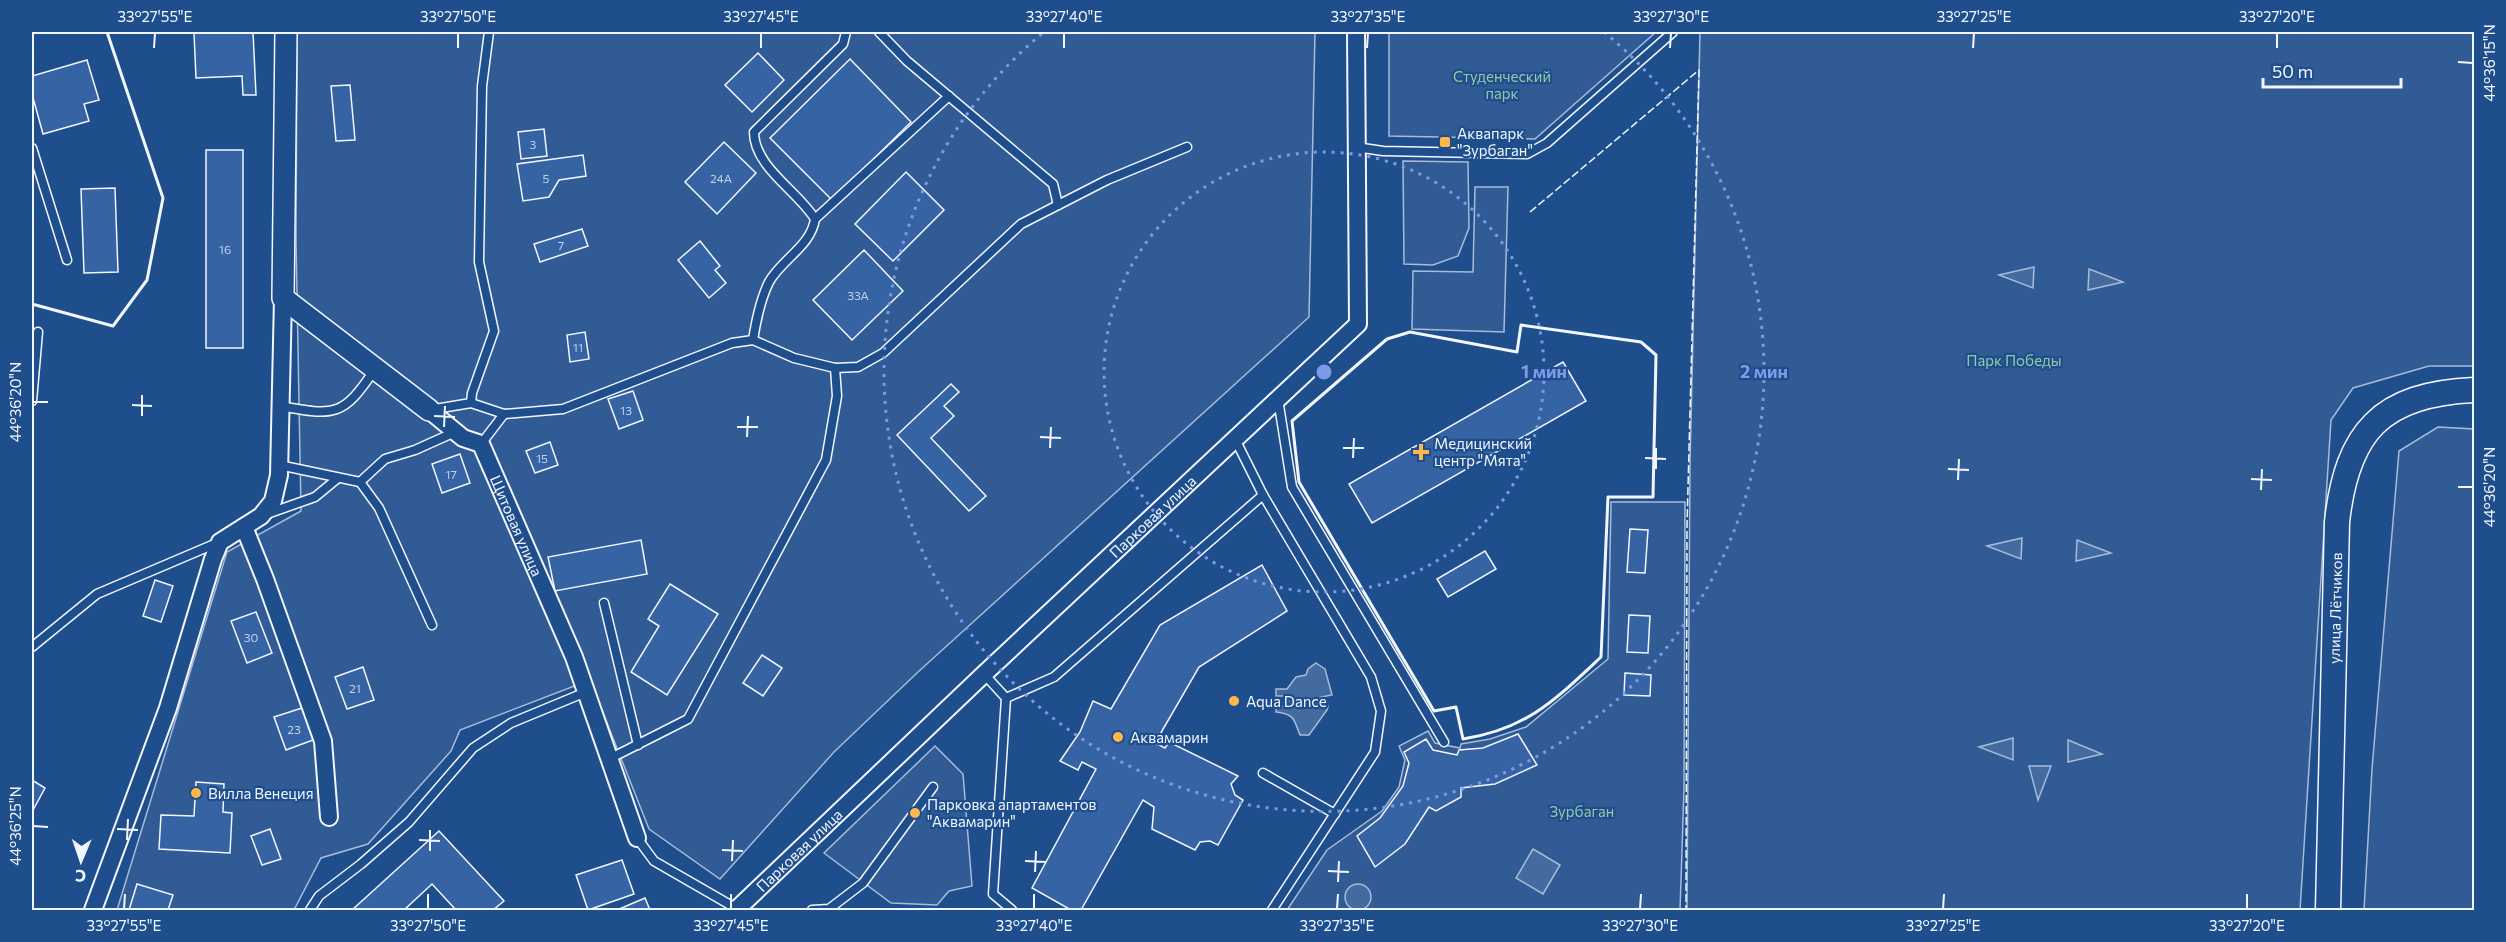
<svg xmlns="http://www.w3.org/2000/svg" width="2506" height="942" font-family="Commissioner,sans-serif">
	<rect width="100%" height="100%" fill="#1f4e8c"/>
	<!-- built -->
	<g fill="#305b95" stroke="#a8bbd7" stroke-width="1.5">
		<path d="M297,32H1315L1309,317L918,672L834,752L720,879L649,829L590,680L460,730L451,751L368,844L321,858L294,910H117L227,552L301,511L296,239Z"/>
		<path d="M1389,32H1656L1535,139L1389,136Z"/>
		<path d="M1700,32H2474V366H2429L2353,388L2331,420L2300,910H1687L1690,464Z"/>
		<path d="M1403,161L1468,162L1469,228L1458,256L1433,265L1404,264Z"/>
		<path d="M1475,187H1508L1504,332L1412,329L1413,271L1473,272Z"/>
		<path d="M2438,427L2474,429V910H2364L2372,769L2399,451Z"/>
		<path d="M1611,502H1685L1684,789L1680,910H1287L1327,850L1382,811L1399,787L1405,760L1399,746L1428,731L1435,743L1460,748L1461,744L1490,739L1526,727L1608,659Z"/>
		<path d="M935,746L963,774L972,886L949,891L937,905L891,903L824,853Z"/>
	</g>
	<!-- water -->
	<g fill="#446ba0" stroke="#a8bbd7" stroke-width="1.5">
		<path d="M2034,267L2033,288L1999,275Z"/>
		<path d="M2089,269L2123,282L2088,290Z"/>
		<path d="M2022,538L2021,559L1987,546Z"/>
		<path d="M2077,540L2111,553L2076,561Z"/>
		<path d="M1316,663L1325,669L1332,695L1321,697L1322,705L1328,706L1327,710L1309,735H1300C1294,720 1295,714 1276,712V707L1285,706L1288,700L1285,696H1276V689H1287L1296,677L1306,675L1308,669Z"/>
		<path d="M2013,738V760L1979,747Z"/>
		<path d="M2068,740L2102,754L2068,762Z"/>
		<path d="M2029,766H2051L2038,800Z"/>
		<path d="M1533,849L1560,865L1543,894L1516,878Z"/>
		<circle cx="1358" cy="897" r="13"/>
	</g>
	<!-- building -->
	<g fill="#3563a3" stroke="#f2f6ff" stroke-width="1.5">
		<path d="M253,32L256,95H243L242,76L196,78L194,33Z"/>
		<path d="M758,53L784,80L752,112L725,85Z"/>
		<path d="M850,59L911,122L832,200L770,138Z"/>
		<path d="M87,60L99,100L84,104L89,121L43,134L32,94V76Z"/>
		<path d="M350,85L355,140L336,141L331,86Z"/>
		<path d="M544,129L547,156L521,159L518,132Z"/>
		<path d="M724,142L756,173L717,214L685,182Z"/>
		<rect x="206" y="150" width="37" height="198"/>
		<path d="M583,155L586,176L559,180L549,197L523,201L517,164Z"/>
		<path d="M906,172L944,210L893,261L855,224Z"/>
		<path d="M115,188L118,272L84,273L81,189Z"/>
		<path d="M582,229L588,246L540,262L534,244Z"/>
		<path d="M700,241L720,266L715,270L726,283L709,298L678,260Z"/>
		<path d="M864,250L903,291L852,340L813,300Z"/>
		<path d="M585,332L589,359L570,362L567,335Z"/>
		<path d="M1563,362L1586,401L1372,523L1349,484Z"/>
		<path d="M951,384L959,392L944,406L954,416L931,438L986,496L969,511L897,435Z"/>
		<path d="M633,391L643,420L619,429L608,399Z"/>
		<path d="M550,442L558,465L535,473L526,451Z"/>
		<path d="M460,454L470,483L442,493L432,464Z"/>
		<path d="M1630,529L1648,530L1645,573L1627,572Z"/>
		<path d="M641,540L647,574L555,591L548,557Z"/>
		<path d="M1485,551L1496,569L1448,597L1437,579Z"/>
		<path d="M1262,565L1287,611L1199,667L1155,743L1165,748L1169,742L1238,776L1231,784L1235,795L1243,800L1218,845L1210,841L1200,842L1195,850L1152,829L1154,807L1143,800L1081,910H1071L1032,888L1096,769L1082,762L1078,770L1060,761L1080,732L1093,701L1111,709L1160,625Z"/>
		<path d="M155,580L173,586L161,622L143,616Z"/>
		<path d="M670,584L718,614L667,695L631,672L659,626L648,619Z"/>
		<path d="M256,612L272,653L247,663L231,621Z"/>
		<path d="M1629,615L1650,616L1648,653L1627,652Z"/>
		<path d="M762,655L782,668L763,696L743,683Z"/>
		<path d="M363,667L374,700L347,709L335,677Z"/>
		<path d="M1625,673L1651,675L1650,696L1624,695Z"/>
		<path d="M302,708L313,740L286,750L274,717Z"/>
		<path d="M1518,734L1537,765L1495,784L1461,788V797L1436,811L1429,807L1405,844L1375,867L1357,836L1380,818L1403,786L1409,763L1404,752L1426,739L1433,750L1457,755L1459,750L1483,748Z"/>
		<path d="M32,780L45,788L32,812Z"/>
		<path d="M196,782L224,784L223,812L232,813L230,853L159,849L161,815L194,816Z"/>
		<path d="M270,829L281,859L262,865L251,836Z"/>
		<path d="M439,831L504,901L493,910H456L432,884L404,910H352Z"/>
		<path d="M622,860L634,894L588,910L576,875Z"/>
		<path d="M137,884L173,895L168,910H129Z"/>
		<path d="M645,898L650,910H617Z"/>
	</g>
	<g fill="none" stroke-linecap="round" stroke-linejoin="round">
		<!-- service casing -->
		<g stroke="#f2f6ff" stroke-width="11">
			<g id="service">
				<path d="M879,32L907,61L1053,184L1058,205"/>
				<path d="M1356,147L1383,151L1527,154L1547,143L1673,32"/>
				<path d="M32,148L67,260"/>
				<path d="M815,219L949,96"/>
				<path d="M753,340C756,321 760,300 769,282C782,259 811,246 815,219C798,191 754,167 754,132L843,44L846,32"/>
				<path d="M1278,399L1292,487L1444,742"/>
				<path d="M32,401L38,332"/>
				<path d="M471,403L472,393L494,331L479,262L482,86L489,32"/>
				<path d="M280,406C335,416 343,417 375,369"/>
				<path d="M429,410L471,403L504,414L563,409L732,343L753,340L794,358L835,368L858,367L883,353L1021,224L1107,180L1187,147"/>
				<path d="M1235,439L1263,495L1371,677L1381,711L1375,752L1272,910"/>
				<path d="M481,444L504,414"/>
				<path d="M279,465L360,482L385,459L415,450L455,432"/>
				<path d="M360,482L379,508L432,625"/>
				<path d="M264,515L315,497L338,478"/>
				<path d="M604,603L638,745"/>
				<path d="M32,647L97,594L217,543"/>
				<path d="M984,674L1006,698"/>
				<path d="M609,759L688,719L826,460L837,396L835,368"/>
				<path d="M1263,773L1335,814"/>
				<path d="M637,838L654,861L739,910"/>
				<path d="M310,910L319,896L361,864L409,822L473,748L511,723L586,692"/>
				<path d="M812,910L829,909L863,883L933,787"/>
				<path d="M1012,910L993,894L1006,698L1054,677L1263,495"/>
			</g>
		</g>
		<!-- minor casing -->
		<g stroke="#f2f6ff" stroke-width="20">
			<g id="minor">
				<path id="s1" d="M429,410L463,438L481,444L574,657L637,838"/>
				<path d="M244,527L265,579L323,741L329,817"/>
				<path d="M93,910L168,708L213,559L220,542L261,516L273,501L279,475L283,298"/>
				<path id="s2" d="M736,910L984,674L1358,324L1356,32"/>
			</g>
		</g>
		<!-- tertiary casing -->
		<g stroke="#f2f6ff" stroke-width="24">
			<path id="tertiary" d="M286,32L283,298L429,410"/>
		</g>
		<!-- secondary casing -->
		<g stroke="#f2f6ff" stroke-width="27">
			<g id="secondary">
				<path id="s3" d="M2328,910L2337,522C2347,432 2381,394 2474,390"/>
			</g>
		</g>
		<!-- service -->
		<use href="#service" stroke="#1f4e8c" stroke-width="8"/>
		<!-- minor -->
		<use href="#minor" stroke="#1f4e8c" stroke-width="16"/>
		<!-- tertiary -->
		<use href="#tertiary" stroke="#1f4e8c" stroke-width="21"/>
		<!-- secondary -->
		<use href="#secondary" stroke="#1f4e8c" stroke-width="24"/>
		<!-- fence -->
		<path stroke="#f2f6ff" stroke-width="1.5" stroke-dasharray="8 3" stroke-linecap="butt" d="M1530,212L1699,70L1687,526L1686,910"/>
		<!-- wall -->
		<g stroke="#f2f6ff" stroke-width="3">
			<path d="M32,304L113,326L147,280L163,198L107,32"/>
			<path d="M1521,325L1641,342L1656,355L1653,497H1608L1601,657C1555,700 1527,729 1463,739L1456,707L1434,711L1299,482L1292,421L1387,339L1410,332L1517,352Z"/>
		</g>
	</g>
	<!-- ticks -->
	<path fill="none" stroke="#f2f6ff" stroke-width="2" d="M154,48L155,33M458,48V33M761,48V33M1064,48V33M1367,48L1368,33M1670,48L1671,33M1973,48L1974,33M2277,48V33M2458,62L2473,63M33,402H48M132,405L152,406M142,416V395M434,416L455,417M444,427L445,406M737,427H758M747,437L748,416M1040,437L1061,438M1050,448L1051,427M1343,448H1364M1353,458L1354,438M1645,458L1666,459M1656,469V448M1948,469L1969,470M2251,479L2272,480M1958,480L1959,459M2458,487H2473M2261,490L2262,469M33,826L48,827M117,829L138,830M127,840L128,819M419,840L440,841M722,850L743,851M430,851V830M732,861L733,840M1025,861L1046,862M1328,871L1349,872M1035,872L1036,851M1338,882L1339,861M124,909L125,894M428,909V894M731,909V894M1034,909V894M1337,909L1338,894M1640,909L1641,894M1943,909L1944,894M2247,909V894"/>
	<!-- distance rings -->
	<g fill="none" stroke="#7d9aea" stroke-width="3" stroke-dasharray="3 6">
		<circle cx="1324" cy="372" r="220"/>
		<path d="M1604 32A440 440 0 1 1 1044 32"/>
	</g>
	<!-- markers -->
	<g fill="#ffb74d" stroke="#1f4e8c" stroke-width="2">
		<rect x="1439" y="136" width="12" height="12" rx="3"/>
		<path d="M1418 443h6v6h6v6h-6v6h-6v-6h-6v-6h6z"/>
		<circle cx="1234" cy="701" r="6"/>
		<circle cx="1118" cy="737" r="6"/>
		<circle cx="196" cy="793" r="6"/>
		<circle cx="915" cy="813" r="6"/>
	</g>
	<g text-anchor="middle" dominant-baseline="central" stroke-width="4.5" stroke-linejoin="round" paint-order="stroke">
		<!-- number labels -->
		<g font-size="12" fill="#c3d1e8">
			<text x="533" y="144">3</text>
			<text x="546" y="178">5</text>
			<text x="721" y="178">24А</text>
			<text x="561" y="245">7</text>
			<text x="225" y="249">16</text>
			<text x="858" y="295">33А</text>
			<text x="578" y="347">11</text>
			<text x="626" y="410">13</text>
			<text x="542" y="458">15</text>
			<text x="451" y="474">17</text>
			<text x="251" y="637">30</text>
			<text x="355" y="688">21</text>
			<text x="294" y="729">23</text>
		</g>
		<!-- park labels -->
		<g font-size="15" fill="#97c8a6" stroke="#1f4e8c">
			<text x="1502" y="76">Студенческий<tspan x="1502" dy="17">парк</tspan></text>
			<text x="2014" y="360">Парк Победы</text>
			<text x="1582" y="811">Зурбаган</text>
		</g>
		<!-- poi labels -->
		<g font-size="15" fill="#f2f6ff" stroke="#1f4e8c" text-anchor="start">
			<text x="1457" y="133">Аквапарк<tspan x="1457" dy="17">"Зурбаган"</tspan></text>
			<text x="1434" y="443">Медицинский<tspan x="1434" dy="17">центр "Мята"</tspan></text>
			<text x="1246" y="701">Aqua Dance</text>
			<text x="1130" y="737">Аквамарин</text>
			<text x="208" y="793">Вилла Венеция</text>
			<text x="927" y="804">Парковка апартаментов<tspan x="927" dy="17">"Аквамарин"</tspan></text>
		</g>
		<!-- street labels -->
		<g font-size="15" fill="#f2f6ff" stroke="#1f4e8c">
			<text stroke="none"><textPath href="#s2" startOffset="573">Парковая улица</textPath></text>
			<text stroke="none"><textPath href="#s1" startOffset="152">Щитовая улица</textPath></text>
			<text stroke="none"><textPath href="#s3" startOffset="302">улица Лётчиков</textPath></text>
			<text stroke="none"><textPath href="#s2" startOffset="87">Парковая улица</textPath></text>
		</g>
	</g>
	<circle cx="1324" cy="372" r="9" fill="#7d9aea" stroke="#1f4e8c" stroke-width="3"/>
	<g font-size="18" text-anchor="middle" font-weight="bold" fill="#7d9aea" stroke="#1f4e8c" stroke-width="4.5" stroke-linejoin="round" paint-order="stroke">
		<text x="1544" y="378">1 мин</text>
		<text x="1764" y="378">2 мин</text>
	</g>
	<!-- border -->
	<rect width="2506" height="942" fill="none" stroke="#1f4e8c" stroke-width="66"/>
	<!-- north arrow -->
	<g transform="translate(81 861) rotate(182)" stroke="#1f4e8c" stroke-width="4.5" paint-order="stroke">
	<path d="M0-4.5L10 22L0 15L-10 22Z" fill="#f2f6ff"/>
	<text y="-9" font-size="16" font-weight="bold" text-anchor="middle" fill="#f2f6ff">С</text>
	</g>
	<!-- scale -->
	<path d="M2263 78v9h138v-9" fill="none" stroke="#f2f6ff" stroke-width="3"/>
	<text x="2272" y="78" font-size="18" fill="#f2f6ff" stroke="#1f4e8c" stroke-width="4.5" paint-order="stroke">50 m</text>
	<rect x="33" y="33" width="2440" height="876" fill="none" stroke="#f2f6ff" stroke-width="2"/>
	<g font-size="15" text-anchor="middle" fill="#f2f6ff">
		<text x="155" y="22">33°27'55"E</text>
		<text x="458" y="22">33°27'50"E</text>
		<text x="761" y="22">33°27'45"E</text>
		<text x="1064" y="22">33°27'40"E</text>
		<text x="1368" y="22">33°27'35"E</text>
		<text x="1671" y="22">33°27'30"E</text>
		<text x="1974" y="22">33°27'25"E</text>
		<text x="2277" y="22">33°27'20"E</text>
		<text transform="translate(2490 63) rotate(-90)" y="5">44°36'15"N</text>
		<text transform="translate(16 402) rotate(-90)" y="5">44°36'20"N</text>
		<text transform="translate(2490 487) rotate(-90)" y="5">44°36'20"N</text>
		<text transform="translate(16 826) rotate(-90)" y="5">44°36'25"N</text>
		<text x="124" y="931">33°27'55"E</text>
		<text x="428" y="931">33°27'50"E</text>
		<text x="731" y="931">33°27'45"E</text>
		<text x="1034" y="931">33°27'40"E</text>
		<text x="1337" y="931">33°27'35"E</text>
		<text x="1640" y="931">33°27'30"E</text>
		<text x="1943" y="931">33°27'25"E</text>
		<text x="2247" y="931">33°27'20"E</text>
	</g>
</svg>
